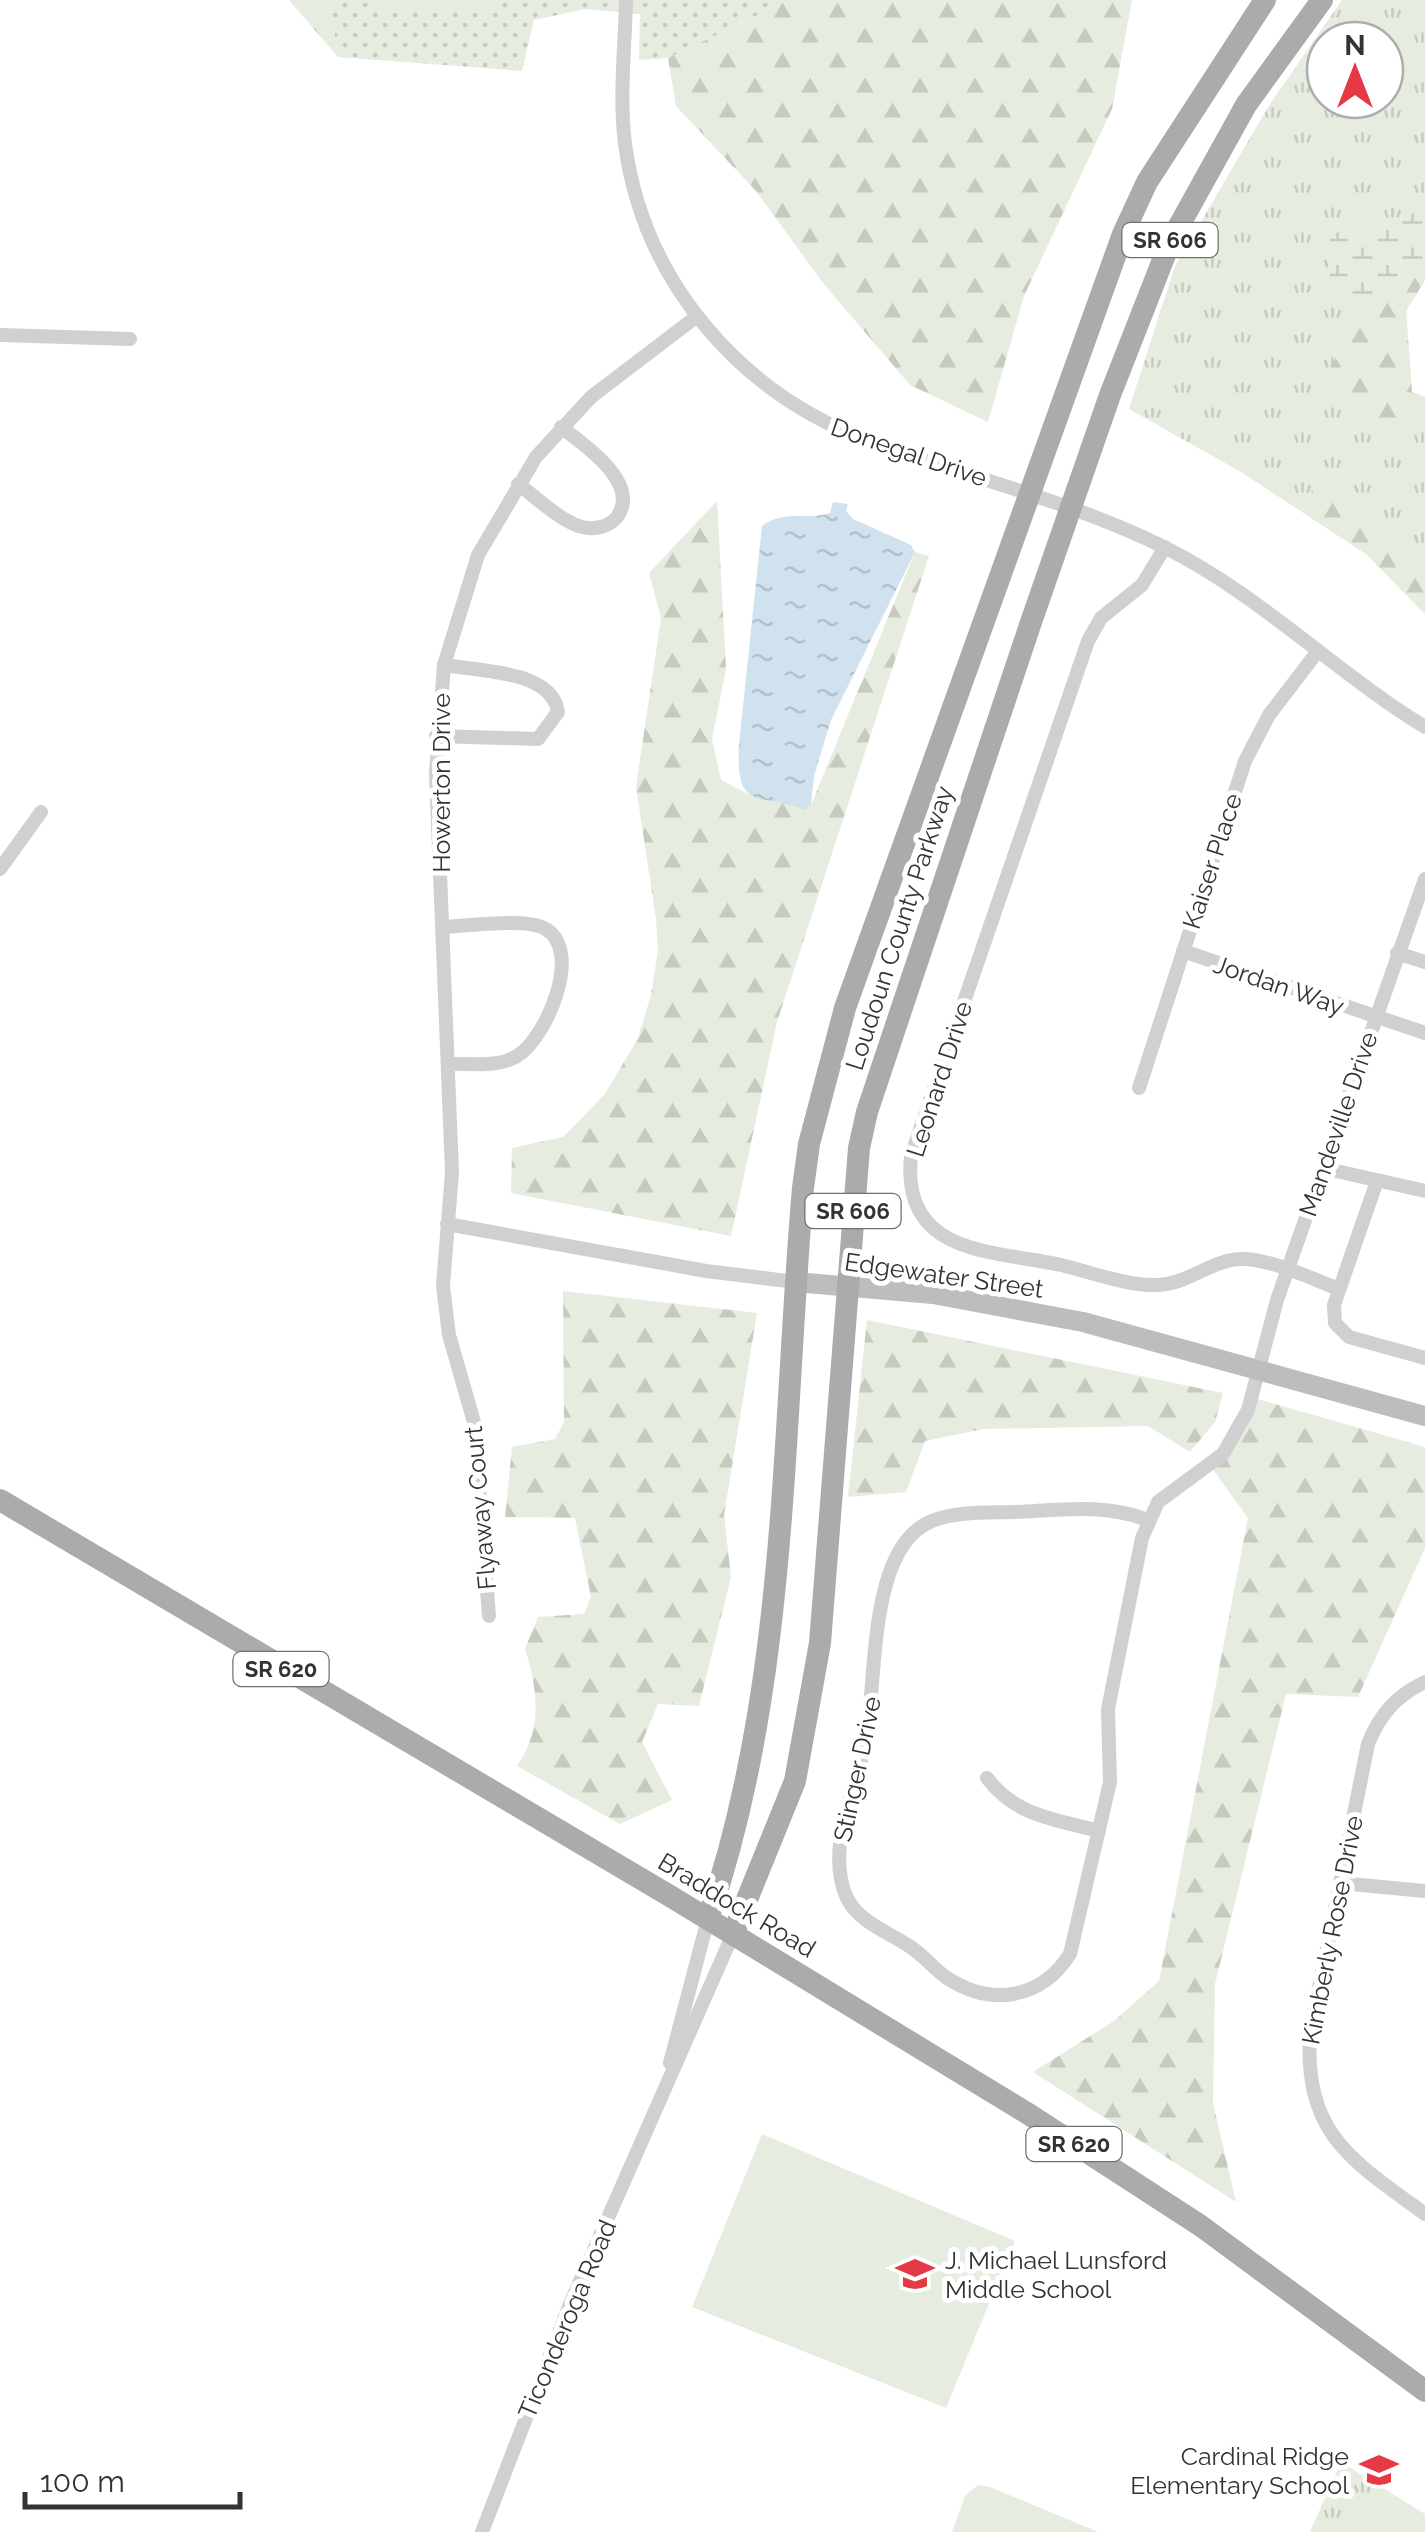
<svg xmlns="http://www.w3.org/2000/svg" width="1425" height="2532" font-family="Raleway,sans-serif">
	<defs>
		<pattern id="grass-tufts" width="24" height="20" patternUnits="userSpaceOnUse" patternTransform="scale(2.5)"><rect width="24" height="20" fill="#e6ecdf"/><path d="M3 7l-1-3M5 7V3M7 7l1-3M15 17l-1-3M17 17v-4M19 17l1-3" fill="none" stroke="#c6cbc0"/></pattern>
		<pattern id="forest-firs" width="22" height="20" patternUnits="userSpaceOnUse" patternTransform="scale(2.5)"><rect width="22" height="20" fill="#e6ecdf"/><path d="M5 1l3.5 6h-7zM16 11l3.5 6h-7z" fill="#c6cbc0"/></pattern>
		<pattern id="wetland-marsh" width="20" height="14" patternUnits="userSpaceOnUse" patternTransform="scale(2.5)"><rect width="20" height="14" fill="#e6ecdf"/><path d="M1 5h8M5 5V1M11 12h8M15 12V8" fill="none" stroke="#c6cbc0"/></pattern>
		<pattern id="park-dots" width="8" height="8" patternUnits="userSpaceOnUse" patternTransform="scale(2.5)"><rect width="8" height="8" fill="#e6ecdf"/><path d="M2 2h.1M6 6h.1" fill="none" stroke="#c6cbc0" stroke-width="1.8" stroke-linecap="round"/></pattern>
		<pattern id="water-ripples" width="26" height="14" patternUnits="userSpaceOnUse" patternTransform="scale(2.5)"><rect width="26" height="14" fill="#cfe2ee"/><path d="M2 4q2-2 4 0t4 0M15 11q2-2 4 0t4 0" fill="none" stroke="#b2c2cd"/></pattern>
	</defs>
	<rect width="100%" height="100%" fill="#fff"/>
	<!-- grass -->
	<g fill="url(#grass-tufts)" fill-rule="evenodd">
		<path d="M1342,0H1425V280L1406,311L1412,392L1425,397V614L1366,554L1241,472L1129,409L1175,266L1270,104ZM1325,40H1385V100H1325Z"/>
		<path d="M1341,2462L1425,2514V2532H1310Z"/>
	</g>
	<!-- forest -->
	<g fill="url(#forest-firs)">
		<path d="M289,0H330L338,57Z"/>
		<path d="M773,0H1132L1112,109L1024,296L988,422L910,385L823,283L756,191L676,106L668,58L766,11Z"/>
		<path d="M1425,261V280L1406,311L1412,392L1425,397V428L1381,429L1350,407L1329,370L1362,310H1375L1400,280Z"/>
		<path d="M1312,482C1347,515 1379,539 1425,555V614L1366,554L1311,518Z"/>
		<path d="M717,501L726,669L712,739L721,780L746,793L811,805L915,552L929,556L777,1022L731,1236L511,1193L512,1148L563,1137L605,1094L638,1038L651,995L658,950L656,919L636,787L661,618L649,573Z"/>
		<path d="M563,1291L757,1313L724,1515L731,1577L699,1706L658,1704L642,1742L672,1800L620,1824L517,1766C543,1729 538,1690 525,1649L538,1617L584,1614L591,1597L575,1518L505,1517L512,1447L555,1439L564,1422Z"/>
		<path d="M867,1320L1223,1393L1215,1422L1190,1452L1148,1426L983,1429L925,1441L906,1492L848,1497Z"/>
		<path d="M1251,1397L1425,1447V1548L1358,1697L1286,1694L1215,1984L1213,2103L1236,2202L1033,2072L1114,2021L1159,1981L1248,1518L1209,1464Z"/>
	</g>
	<!-- wetland -->
	<path fill="url(#wetland-marsh)" d="M1425,199V262L1400,280L1375,310H1362L1330,278V239L1339,231L1412,214Z"/>
	<!-- park -->
	<path fill="url(#park-dots)" d="M330,0H773L766,11L668,58L639,60L640,14L586,9L534,20L522,71L338,57Z"/>
	<!-- pitch -->
	<g fill="#e6ecdf">
		<path d="M378,0H496L495,13L378,9Z"/>
		<path d="M762,2134L1015,2241L946,2408L692,2307Z"/>
		<path d="M978,2485L990,2487L1098,2532H952L965,2496Z"/>
		<path d="M1373,2495L1425,2525V2532H1353Z"/>
	</g>
	<!-- water -->
	<path fill="url(#water-ripples)" d="M833,502L848,504L846,511L853,519L911,545L915,552L831,720L814,776L811,805L805,810C759,791 735,814 739,744L762,526C786,509 807,521 830,513Z"/>
	<g fill="none" stroke-linecap="round" stroke-linejoin="round">
		<!-- street -->
		<g stroke="#d0d0d0" stroke-width="14">
			<path d="M626,0C625,47 619,97 625,144C644,284 742,395 872,442C970,478 1071,501 1164,547C1259,594 1335,672 1425,727"/>
			<path d="M0,335L130,339"/>
			<path d="M518,484C536,497 560,521 582,527C595,530 609,527 617,517C642,483 583,444 561,427"/>
			<path d="M1165,547L1142,585L1101,618L1088,641L911,1156C901,1255 991,1250 1061,1265C1091,1272 1126,1286 1158,1285C1190,1284 1212,1258 1245,1259C1276,1261 1310,1278 1339,1289"/>
			<path d="M436,736L538,739L558,712C552,670 478,671 444,665"/>
			<path d="M0,869L41,812"/>
			<path d="M443,927C467,926 524,918 544,928C585,949 546,1039 517,1056C498,1068 470,1063 448,1064"/>
			<path d="M1183,951L1425,1033"/>
			<path d="M1397,953L1425,962"/>
			<path d="M1139,1088L1245,761L1269,715L1318,651"/>
			<path d="M1323,1168L1425,1191"/>
			<path d="M1377,1181L1334,1305L1335,1323L1349,1337L1425,1358"/>
			<path d="M447,1224L706,1271L795,1282"/>
			<path d="M1148,1520C1105,1503 1060,1510 1014,1512C987,1513 957,1511 932,1521C866,1547 878,1684 865,1744C855,1791 825,1851 847,1898C859,1923 891,1933 912,1948C925,1957 934,1969 947,1978C992,2007 1041,1999 1070,1954L1110,1782L1108,1709L1142,1538L1158,1502L1223,1454L1248,1410L1277,1300L1425,879"/>
			<path d="M489,1616L474,1422L449,1335L443,1286L452,1172L436,774L444,665L478,555L536,457L591,397L696,317"/>
			<path d="M1425,1682C1396,1696 1380,1714 1368,1744L1310,2033C1304,2134 1351,2160 1425,2214"/>
			<path d="M987,1778C1017,1817 1054,1819 1099,1831"/>
			<path d="M1340,1883L1425,1891"/>
			<path d="M670,2063L708,1919"/>
			<path d="M482,2532L570,2304L733,1934"/>
		</g>
		<!-- secondary -->
		<path stroke="#bdbdbd" stroke-width="20" d="M795,1282L933,1294L1083,1322L1425,1416"/>
		<!-- primary -->
		<g stroke="#ababab" stroke-width="22">
			<path d="M0,1500L670,1896L1030,2115L1201,2226L1425,2391"/>
			<path d="M708,1919C788,1686 782,1431 803,1188L809,1144L845,1008L1123,234L1147,182L1265,0"/>
			<path d="M733,1934L795,1781L820,1643L859,1148L867,1112L1030,625L1110,395L1170,242L1246,105L1322,0"/>
		</g>
	</g>
	<!-- icons -->
	<defs>
		<g id="school-bare" transform="scale(3)"><path d="M0-5L7-2L0 1L-7-2ZM-4 1L0 2.5L4 1V4Q0 6-4 4Z" fill="#e63946" stroke="#fff" stroke-width="2.5" paint-order="stroke"/></g>
	</defs>
	<g fill-rule="evenodd">
		<use href="#school-bare" x="915" y="2274"/>
		<use href="#school-bare" x="1379" y="2470"/>
	</g>
	<g text-anchor="middle" dominant-baseline="central" stroke-width="10" stroke-linejoin="round" paint-order="stroke">
		<!-- shield labels -->
		<g fill="#fff" stroke="#707070" stroke-width="2.5">
			<rect x="1122.5" y="223" width="95" height="34" rx="8"/>
			<rect x="805.5" y="1194" width="95" height="34" rx="8"/>
			<rect x="233.5" y="1652" width="95" height="34" rx="8"/>
			<rect x="1026.5" y="2127" width="95" height="34" rx="8"/>
		</g>
		<g font-size="22" font-weight="bold" fill="#333">
			<text x="1170" y="240">SR 606</text>
			<text x="853" y="1211">SR 606</text>
			<text x="281" y="1669">SR 620</text>
			<text x="1074" y="2144">SR 620</text>
		</g>
		<!-- street labels -->
		<g font-size="25" fill="#333" stroke="#fff">
			<text transform="translate(909 452) rotate(19)">Donegal Drive</text>
			<text transform="translate(441 783) rotate(-90)">Howerton Drive</text>
			<text transform="translate(1212 861) rotate(-72)">Kaiser Place</text>
			<text transform="translate(899 928) rotate(-72)">Loudoun County Parkway</text>
			<text transform="translate(1279 985) rotate(19)">Jordan Way</text>
			<text transform="translate(939 1079) rotate(-72)">Leonard Drive</text>
			<text transform="translate(1338 1124) rotate(-71)">Mandeville Drive</text>
			<text transform="translate(944 1275) rotate(8)">Edgewater Street</text>
			<text transform="translate(480 1508) rotate(-95)">Flyaway Court</text>
			<text transform="translate(857 1769) rotate(-78)">Stinger Drive</text>
			<text transform="translate(737 1905) rotate(31)">Braddock Road</text>
			<text transform="translate(1332 1930) rotate(-79)">Kimberly Rose Drive</text>
			<text transform="translate(567 2319) rotate(-67)">Ticonderoga Road</text>
		</g>
		<!-- poi labels -->
		<g font-size="25" fill="#333" stroke="#fff" text-anchor="start">
			<text x="945" y="2260">J. Michael Lunsford<tspan x="945" dy="29">Middle School</tspan></text>
			<text x="1349" y="2456" text-anchor="end">Cardinal Ridge<tspan x="1349" dy="29">Elementary School</tspan></text>
		</g>
	</g>
	<!-- north arrow -->
	<g transform="translate(1355 70)"><circle r="48" fill="#ffffff" stroke="#adadad" stroke-width="2.5"/>
	<path d="M0-8L18 38L0 25L-18 38Z" fill="#e63946"/>
	<text y="-15" font-size="28" font-weight="bold" text-anchor="middle" fill="#333333">N</text>
	</g>
	<!-- scale -->
	<path d="M25 2492v15h215v-15" fill="none" stroke="#333333" stroke-width="5"/>
	<text x="40" y="2492" font-size="30" fill="#333333" stroke="#ffffff" stroke-width="8" paint-order="stroke">100 m</text>
</svg>
